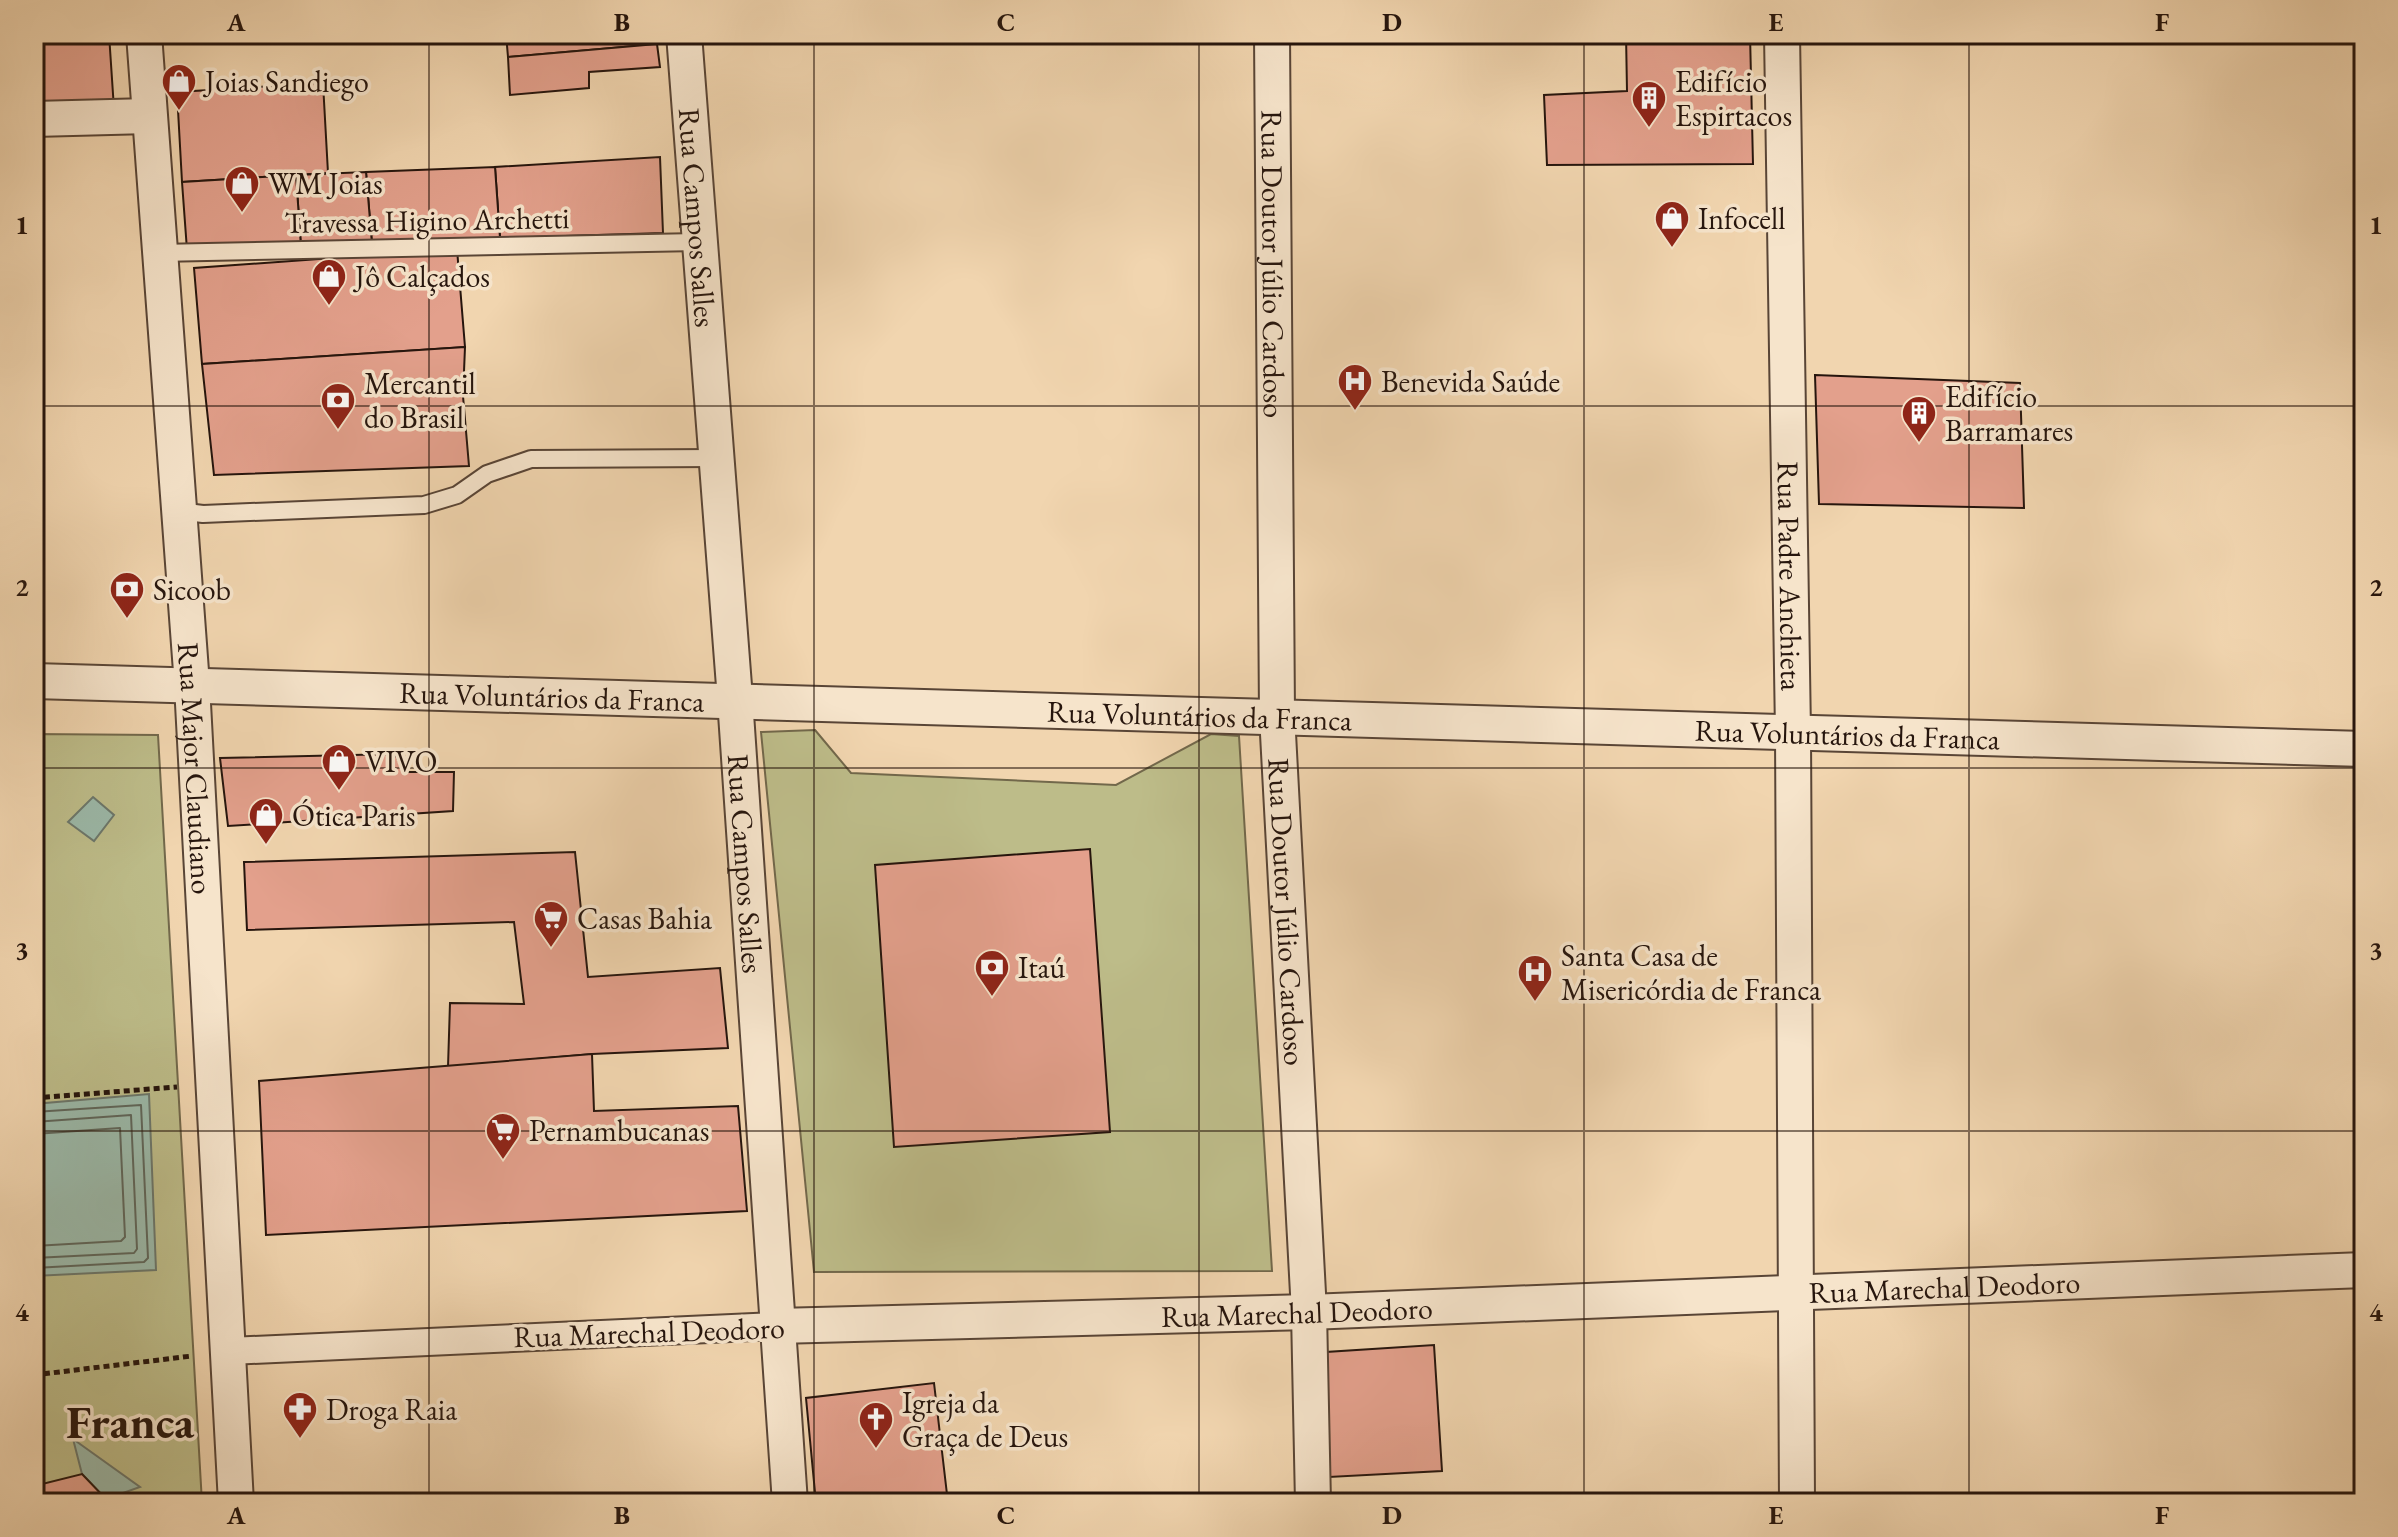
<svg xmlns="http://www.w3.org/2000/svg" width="2398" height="1537" font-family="'EB Garamond',serif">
	<rect width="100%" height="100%" fill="#f1d5af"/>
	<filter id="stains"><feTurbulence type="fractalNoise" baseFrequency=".0025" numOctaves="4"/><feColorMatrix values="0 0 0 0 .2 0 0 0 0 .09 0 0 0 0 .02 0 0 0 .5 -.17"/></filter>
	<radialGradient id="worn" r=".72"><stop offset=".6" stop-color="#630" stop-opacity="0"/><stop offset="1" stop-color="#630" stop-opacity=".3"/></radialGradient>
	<!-- green -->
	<g fill="#bdbc89" stroke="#72684b" stroke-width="2">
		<path d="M815,730L851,773L1116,785L1211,734L1239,736L1272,1271L814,1272L761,732Z"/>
		<path d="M34,734L158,735L202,1503H34Z"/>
	</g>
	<!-- water -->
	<g fill="#9bb9a9" stroke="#6c776b" stroke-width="2">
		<path d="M93,797L114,815L94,841L68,822Z"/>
		<path d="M149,1094L156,1270L34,1276V1104Z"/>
		<path d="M73,1439L140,1487L106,1499L82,1474Z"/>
	</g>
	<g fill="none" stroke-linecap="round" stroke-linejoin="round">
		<!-- shore -->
		<g stroke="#60675b" stroke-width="2">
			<path d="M34,1112L141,1105L148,1258L144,1262L34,1268"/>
			<path d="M34,1122L131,1115L137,1249L134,1253L34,1258"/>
			<path d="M34,1134L120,1128L125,1237L121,1241L34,1246"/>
		</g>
	</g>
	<!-- building -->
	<g fill="#e3a08c" stroke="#26150d" stroke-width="2">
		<path d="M34,34H109L114,109L34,111Z"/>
		<path d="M506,34H656L657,44L508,57Z"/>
		<path d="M1626,34H1750L1753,164L1547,165L1544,95L1627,91Z"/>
		<path d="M657,44L660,67L589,72V88L510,95L508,57Z"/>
		<path d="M323,83L328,173L182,182L177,92Z"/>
		<path d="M660,157L663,233L500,238L495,167Z"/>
		<path d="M495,167L500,238L372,244L366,172Z"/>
		<path d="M366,172L372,244L301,247L296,175Z"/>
		<path d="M296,175L301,247L187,250L182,182Z"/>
		<path d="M457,249L465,347L202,364L194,268Z"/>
		<path d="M465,347L463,396L469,466L214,475L202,364Z"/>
		<path d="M1815,375L2020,383L2024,508L1819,504Z"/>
		<path d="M395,754L404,772H454L453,811L228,826L220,758Z"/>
		<path d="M1090,849L1110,1132L894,1147L875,865Z"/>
		<path d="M575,852L588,977L720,968L728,1048L592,1054L448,1067L450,1003L524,1004L514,922L247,930L244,862Z"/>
		<path d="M592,1054L594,1111L738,1106L747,1211L266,1235L259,1081Z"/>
		<path d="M1434,1345L1442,1471L1329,1477L1326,1352Z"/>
		<path d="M934,1383L948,1503H816L806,1398Z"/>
		<path d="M82,1474L106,1499L105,1503H34V1486Z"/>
	</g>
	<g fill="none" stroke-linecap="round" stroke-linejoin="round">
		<!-- service casing -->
		<g stroke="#594536" stroke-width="20">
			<g id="service">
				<path d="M158,253L698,242"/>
				<path d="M178,511L203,514L424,505L457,495L487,474L531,459L716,458"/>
			</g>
		</g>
		<!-- pedestrian casing -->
		<g stroke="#594536" stroke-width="30">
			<path id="pedestrian" d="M230,1351L777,1326"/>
		</g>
		<!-- minor casing -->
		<g stroke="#594536" stroke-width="38">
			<g id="minor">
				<path id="s1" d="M144,34L192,685L236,1503"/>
				<path id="s2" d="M684,34L735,699L790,1503"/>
				<path id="s3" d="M1272,34L1277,715L1309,1312L1313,1503"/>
				<path id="s4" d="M1782,34L1793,732L1797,1503"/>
				<path d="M34,119L149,116"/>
				<path id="s5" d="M34,681L2364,749"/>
				<path id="s6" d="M777,1326L1309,1312L2364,1270"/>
			</g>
		</g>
		<!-- path -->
		<g stroke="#26150d" stroke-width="5" stroke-dasharray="6 4" stroke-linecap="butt">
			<path d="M34,1098L177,1087"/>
			<path d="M34,1375L192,1356"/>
		</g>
		<!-- service -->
		<use href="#service" stroke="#f6e4cb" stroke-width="16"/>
		<!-- pedestrian -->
		<use href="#pedestrian" stroke="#f6e4cb" stroke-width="26"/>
		<!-- minor -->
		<use href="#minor" stroke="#f6e4cb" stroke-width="34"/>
	</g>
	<!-- grid -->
	<path fill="none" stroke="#26150d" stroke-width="2" stroke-opacity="0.55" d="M429,34V1503M814,34V1503M1199,34V1503M1584,34V1503M1969,34V1503M34,406H2364M34,768H2364M34,1131H2364"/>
	<!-- icons -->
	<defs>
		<g id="shop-pin" transform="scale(1.8)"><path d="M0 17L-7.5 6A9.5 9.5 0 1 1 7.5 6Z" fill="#8f2418" stroke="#f6e4cb"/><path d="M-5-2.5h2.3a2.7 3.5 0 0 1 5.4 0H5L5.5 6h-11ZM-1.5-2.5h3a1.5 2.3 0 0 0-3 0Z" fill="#fff"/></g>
		<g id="building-pin" transform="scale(1.8)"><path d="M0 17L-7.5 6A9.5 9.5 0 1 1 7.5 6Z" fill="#8f2418" stroke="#f6e4cb"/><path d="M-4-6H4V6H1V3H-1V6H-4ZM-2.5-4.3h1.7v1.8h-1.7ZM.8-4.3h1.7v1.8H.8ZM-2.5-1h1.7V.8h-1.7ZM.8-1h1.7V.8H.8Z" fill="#fff"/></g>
		<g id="hospital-pin" transform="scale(1.8)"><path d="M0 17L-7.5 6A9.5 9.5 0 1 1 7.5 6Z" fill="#8f2418" stroke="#f6e4cb"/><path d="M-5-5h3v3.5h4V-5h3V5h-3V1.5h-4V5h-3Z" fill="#fff"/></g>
		<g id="bank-pin" transform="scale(1.8)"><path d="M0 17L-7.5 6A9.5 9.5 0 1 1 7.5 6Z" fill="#8f2418" stroke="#f6e4cb"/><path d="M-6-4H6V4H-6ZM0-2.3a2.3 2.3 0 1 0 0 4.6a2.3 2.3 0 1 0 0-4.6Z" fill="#fff"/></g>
		<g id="supermarket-pin" transform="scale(1.8)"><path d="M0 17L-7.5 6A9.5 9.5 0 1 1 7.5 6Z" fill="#8f2418" stroke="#f6e4cb"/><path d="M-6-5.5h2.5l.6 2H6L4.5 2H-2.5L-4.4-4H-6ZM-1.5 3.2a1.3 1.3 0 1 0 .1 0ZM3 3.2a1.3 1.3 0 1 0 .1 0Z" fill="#fff"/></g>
		<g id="pharmacy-pin" transform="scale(1.8)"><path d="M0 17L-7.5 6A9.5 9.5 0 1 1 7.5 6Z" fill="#8f2418" stroke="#f6e4cb"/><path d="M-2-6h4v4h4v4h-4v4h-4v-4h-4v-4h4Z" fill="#fff"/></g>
		<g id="church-pin" transform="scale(1.8)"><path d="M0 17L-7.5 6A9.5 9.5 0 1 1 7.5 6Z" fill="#8f2418" stroke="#f6e4cb"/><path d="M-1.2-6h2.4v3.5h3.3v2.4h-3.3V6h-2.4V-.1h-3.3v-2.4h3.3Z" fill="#fff"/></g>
	</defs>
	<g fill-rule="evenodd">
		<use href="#shop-pin" x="179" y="81"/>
		<use href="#building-pin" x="1649" y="98"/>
		<use href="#shop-pin" x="242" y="183"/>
		<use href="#shop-pin" x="1672" y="218"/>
		<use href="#shop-pin" x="329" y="276"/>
		<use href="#hospital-pin" x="1355" y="381"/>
		<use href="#bank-pin" x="338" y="400"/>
		<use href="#building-pin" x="1919" y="413"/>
		<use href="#bank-pin" x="127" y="589"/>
		<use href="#shop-pin" x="339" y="761"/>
		<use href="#shop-pin" x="266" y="815"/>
		<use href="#supermarket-pin" x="551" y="918"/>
		<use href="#bank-pin" x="992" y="967"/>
		<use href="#hospital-pin" x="1535" y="972"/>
		<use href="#supermarket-pin" x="503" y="1130"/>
		<use href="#pharmacy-pin" x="300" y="1409"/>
		<use href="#church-pin" x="876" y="1419"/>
	</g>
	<g text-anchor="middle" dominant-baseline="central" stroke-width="7" stroke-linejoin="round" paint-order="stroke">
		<!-- poi labels -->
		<g font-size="30" fill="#26150d" stroke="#f6e4cb" text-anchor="start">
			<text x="205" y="81">Joias Sandiego</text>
			<text x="1675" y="81">Edifício<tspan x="1675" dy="34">Espirtacos</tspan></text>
			<text x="268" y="183">WM Joias</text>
			<text x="1698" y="218">Infocell</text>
			<text x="355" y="276">Jô Calçados</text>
			<text x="1381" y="381">Benevida Saúde</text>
			<text x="364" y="383">Mercantil<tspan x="364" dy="34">do Brasil</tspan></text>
			<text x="1945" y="396">Edifício<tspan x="1945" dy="34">Barramares</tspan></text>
			<text x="153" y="589">Sicoob</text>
			<text x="365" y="761">VIVO</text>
			<text x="292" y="815">Ótica Paris</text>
			<text x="577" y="918">Casas Bahia</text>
			<text x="1561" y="955">Santa Casa de<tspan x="1561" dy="34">Misericórdia de Franca</tspan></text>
			<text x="1018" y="967">Itaú</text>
			<text x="529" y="1130">Pernambucanas</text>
			<text x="902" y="1402">Igreja da<tspan x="902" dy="34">Graça de Deus</tspan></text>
			<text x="326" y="1409">Droga Raia</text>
		</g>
		<!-- street labels -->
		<g font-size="30" fill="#26150d" stroke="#f6e4cb">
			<text stroke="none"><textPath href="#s2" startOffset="184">Rua Campos Salles</textPath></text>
			<text transform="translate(427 220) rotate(-1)">Travessa Higino Archetti</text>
			<text stroke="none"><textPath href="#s3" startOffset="230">Rua Doutor Júlio Cardoso</textPath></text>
			<text stroke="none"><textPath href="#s4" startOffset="542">Rua Padre Anchieta</textPath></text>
			<text stroke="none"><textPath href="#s5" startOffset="518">Rua Voluntários da Franca</textPath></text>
			<text stroke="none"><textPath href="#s5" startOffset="1166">Rua Voluntários da Franca</textPath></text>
			<text stroke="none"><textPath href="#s5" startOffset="1814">Rua Voluntários da Franca</textPath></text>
			<text stroke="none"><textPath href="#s1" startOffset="736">Rua Major Claudiano</textPath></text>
			<text stroke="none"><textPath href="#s2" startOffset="832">Rua Campos Salles</textPath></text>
			<text stroke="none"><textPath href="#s3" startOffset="878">Rua Doutor Júlio Cardoso</textPath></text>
			<text stroke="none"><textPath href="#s6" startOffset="1168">Rua Marechal Deodoro</textPath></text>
			<text stroke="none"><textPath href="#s6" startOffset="520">Rua Marechal Deodoro</textPath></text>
			<text transform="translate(649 1332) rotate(-2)">Rua Marechal Deodoro</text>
		</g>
		<!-- town labels -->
		<g font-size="46" font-weight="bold" fill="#26150d" stroke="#f6e4cb">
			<text x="130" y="1422">Franca</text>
		</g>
	</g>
	<!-- margin -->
	<rect width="2398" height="1537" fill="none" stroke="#f1d5af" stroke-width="88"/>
	<rect x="44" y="44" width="2310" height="1449" fill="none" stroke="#26150d" stroke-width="3"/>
	<g font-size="26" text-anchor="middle" font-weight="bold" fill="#26150d">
		<text x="236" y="31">A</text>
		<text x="622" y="31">B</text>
		<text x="1006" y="31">C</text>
		<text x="1392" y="31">D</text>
		<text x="1776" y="31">E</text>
		<text x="2162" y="31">F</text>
		<text x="22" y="234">1</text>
		<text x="2376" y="234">1</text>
		<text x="22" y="596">2</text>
		<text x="2376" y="596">2</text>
		<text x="22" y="959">3</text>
		<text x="2376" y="959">3</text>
		<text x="22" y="1321">4</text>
		<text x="2376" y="1321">4</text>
		<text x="236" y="1524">A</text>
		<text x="622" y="1524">B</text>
		<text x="1006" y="1524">C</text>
		<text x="1392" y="1524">D</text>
		<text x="1776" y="1524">E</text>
		<text x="2162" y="1524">F</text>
	</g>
	<rect width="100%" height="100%" filter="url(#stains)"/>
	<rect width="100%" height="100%" fill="url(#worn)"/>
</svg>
